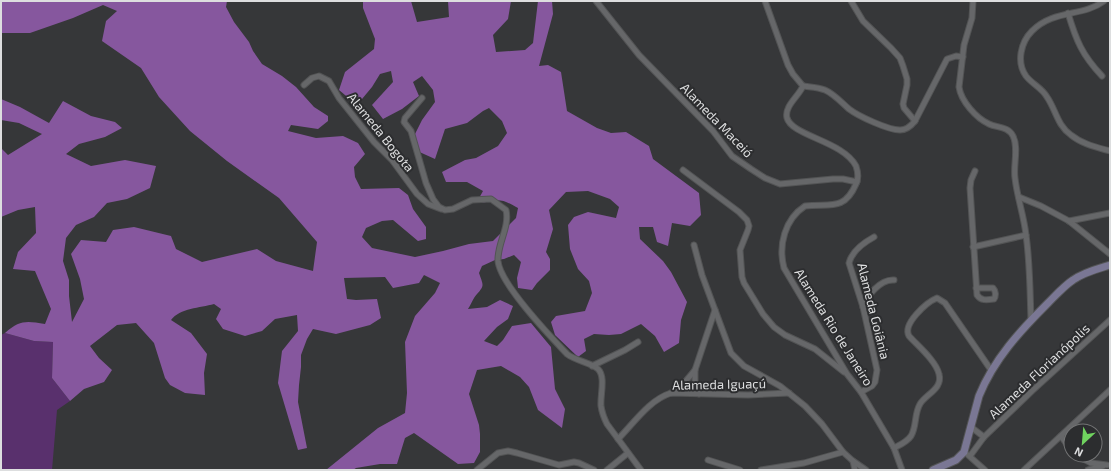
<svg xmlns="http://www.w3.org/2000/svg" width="1111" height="471" font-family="'Exo 2',sans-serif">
	<rect width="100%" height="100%" fill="#363739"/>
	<!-- green -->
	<path fill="#59306d" d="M5,333L34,341L53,342L52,378L70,401L57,410L52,470H1V335Z"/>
	<!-- forest -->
	<path fill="#86579e" d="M1,1H227L226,7L234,22L249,42L253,51L262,64L282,76L296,87L314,107L328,116V121L318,129L291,125L288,131L316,138L343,136L358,143L365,154L354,167L355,177L361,189L399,188L408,195L413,209L426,227V239L418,241L393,220L382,221L366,228L362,237L372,248L415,257L443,251L469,244L493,241L516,218L518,208C504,200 499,198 483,203L478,200L483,191L467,182H446L442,172L465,160L476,158L498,146L507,133L502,121L489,108L483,111L467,123L445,129L435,159L415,150V134L422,120L435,102L433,90L422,76L413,82L419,96L402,109L383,119L372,105L393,82L391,71L380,74L372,87L357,105L339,90L345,72L374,49L375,39L363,8V1H411L417,22L449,17L448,1H511L508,19L493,35L496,52L525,50L533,43L538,1H552L553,14L539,66L548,65L561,72L567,111L597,128L611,133L626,132L649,146L653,159L699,193L701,215L690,226L672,223L668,246L657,242L653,227H639L640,239L663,261L671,272L687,302L681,320L679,343L664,352L655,336L641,324L621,334L609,335L594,334L584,339L586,351L578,357L555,335L551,322L556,316L585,311L592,293L589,281L578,269L570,249L568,225L574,217L588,212L616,218L619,207L610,199L588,191L566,192L549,210L553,229L546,252L550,259V270L537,283L532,290L518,288L517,278L521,262L514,255L504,259L495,260L482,266L479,273C483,285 485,285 477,294C473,298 471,305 468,309L487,307L500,300L513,306L508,319L497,327L484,341L497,346L503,340L512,326L531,323L551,347L555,389L565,409L562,428L538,410L529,387L520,377L501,366L477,370L469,394L479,425L480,434V452L474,463L458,464L414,433L405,438L397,464H380L356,468L353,470H326L378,428L405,413L407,393L405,342L415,316L435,293L440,283L424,275L419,283L393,288L385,277L344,278L347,299L356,300L377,299L381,318L370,325L336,334L313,329L307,339L301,355V367L299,385L298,402L307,448L298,450L278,383L282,351L298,331L297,315L275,319L262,331L245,336L223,329L216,319L221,309L214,304C200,308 180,308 171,320L191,333L207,354L204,373L205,395L185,393L170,385L165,378L154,343L136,323L117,325L90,346L99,358L112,370L104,382L84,389L70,401L52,378L53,342L34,341L5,333C20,320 26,321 45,324L51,309L35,271L13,269L18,252L36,233L35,207L18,210L1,217V148L8,155L42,134L19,123L1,120V99L20,107L49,123L63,101L91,116L115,122L122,128L105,137L79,144L66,154L91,166L125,160L156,166L150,188L127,199L107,203L94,217L76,225L66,238L63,261L69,280V296L72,322L84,299L80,279L71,254L81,240L106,242L113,230L134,227L171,236L176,249L202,262L257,249L276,261L313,271L317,242L279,198L227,161L190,131L159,97L141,68L102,41L106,21L117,11L103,5L73,18L30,33H1Z"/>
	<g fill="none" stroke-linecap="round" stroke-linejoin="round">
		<!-- street casing -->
		<g stroke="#535455" stroke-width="7">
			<g id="street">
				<path d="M596,1L639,55L713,131L732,156L751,169L765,178L780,184L833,179H843L857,182"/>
				<path d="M765,1L788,65L793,74L803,86"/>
				<path d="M851,1L863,21L891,48L900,58L903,66L907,79V85L903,104L904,108L915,121"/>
				<path d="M973,1L972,18L964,45L959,87C961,101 976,118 989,124C997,128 1008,126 1013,136C1019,148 1013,165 1015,178C1017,197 1024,216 1026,235C1030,263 1030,292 1031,320"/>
				<path d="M1104,1C1083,17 1054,9 1032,31C1021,42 1016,62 1026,76C1032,84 1042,88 1047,97C1056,110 1057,125 1071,135C1082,144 1096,147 1110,151"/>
				<path d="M1068,13C1076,40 1082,55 1102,76"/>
				<path d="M304,85L312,78L319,76L329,81L339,98L374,142L392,160L417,194L428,204L441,209"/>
				<path d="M803,86C799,96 784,106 787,118C792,136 843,141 856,166C858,172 859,178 856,184C844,212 829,203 805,206C785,219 778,245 784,268L847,374L861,392L894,448L902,470"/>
				<path d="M803,86C810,87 818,87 825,90C834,94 841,102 849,109C858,116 888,130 900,130C907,130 911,126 915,121L947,59L956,56L963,57"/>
				<path d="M422,98L405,118L404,122L411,131L426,183L433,199L439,207L445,210L453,209L472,200L491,199L506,210C510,227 497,244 498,261C500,284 550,336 567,354C576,361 592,363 598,369C606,377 600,395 601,406C602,413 604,418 607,424L641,470"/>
				<path d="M683,170L739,212L747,220L749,226L748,230L740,250L742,277L744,283L763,314L774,327L785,335L815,349L844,372"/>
				<path d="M975,171L971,180L970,188L977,295C981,301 987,300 994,299C996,296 996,291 993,288H976"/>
				<path d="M1019,197L1041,206L1069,221L1110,254"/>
				<path d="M1069,221L1110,213"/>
				<path d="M694,245L702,275L731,353L744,366L780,386L805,406L822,424L843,452L853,461L855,470"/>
				<path d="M973,247L1026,235"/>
				<path d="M863,307C867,296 880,279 894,280"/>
				<path d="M592,366L625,350L638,342"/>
				<path d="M695,370V383L699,394"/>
				<path d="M861,392L872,386L875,382L877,370L863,307L849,263C852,251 863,243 874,237"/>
				<path d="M671,393L685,382L695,370L715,310"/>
				<path d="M971,427L984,437"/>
				<path d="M1061,436L1071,450"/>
				<path d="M618,439C634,423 649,400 671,393L748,395L789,393"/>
				<path d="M894,448C900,445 907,442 911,436C917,426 914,414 920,404C926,394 943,389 939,374C936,361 918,346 909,336C902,324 927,302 937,298L945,303L991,370"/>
				<path d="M968,455L985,470"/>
				<path d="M1076,455L1091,463L1107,465"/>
				<path d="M970,456L984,437L1032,391L1110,320"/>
				<path d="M708,460L740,470"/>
				<path d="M853,461L866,470"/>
				<path d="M477,470L498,453L508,451L517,453L559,465L574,462L579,463L594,470"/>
				<path d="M607,470L628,453"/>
				<path d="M761,470L804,463L843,452"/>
				<path d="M1024,470L1110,390"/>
				<path d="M1088,470L1103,466"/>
			</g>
		</g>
		<!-- secondary casing -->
		<g stroke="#535455" stroke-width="9">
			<path id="secondary" d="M933,470L956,460L964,452L979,396C994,359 1020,331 1048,303C1056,295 1064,286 1073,280C1084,272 1097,269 1110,265"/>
		</g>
		<!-- street -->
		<use href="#street" stroke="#666769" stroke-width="5"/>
		<!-- secondary -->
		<use href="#secondary" stroke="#7a7794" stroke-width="7"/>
	</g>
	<g text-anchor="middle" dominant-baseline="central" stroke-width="4" stroke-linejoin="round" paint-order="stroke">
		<!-- street labels -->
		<g font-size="13" fill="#dddedf" stroke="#2c2d2f">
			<text transform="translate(717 120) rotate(46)">Alameda Maceió</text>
			<text transform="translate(381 132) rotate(51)">Alameda Bogota</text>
			<text transform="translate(874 311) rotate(76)">Alameda Goiânia</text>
			<text transform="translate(834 327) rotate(58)">Alameda Rio de Janeiro</text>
			<text transform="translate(1039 371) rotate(-43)">Alameda Florianópolis</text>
			<text transform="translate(719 384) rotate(-1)">Alameda Iguaçú</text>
		</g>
	</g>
	<!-- border -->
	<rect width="1111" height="471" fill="none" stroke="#dddedf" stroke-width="4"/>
	<!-- north arrow -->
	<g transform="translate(1083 443) rotate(206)"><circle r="19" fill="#2c2d2f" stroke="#737475"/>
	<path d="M0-3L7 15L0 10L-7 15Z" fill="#70d35f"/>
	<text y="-6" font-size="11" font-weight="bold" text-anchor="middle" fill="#dddedf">N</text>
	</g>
</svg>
